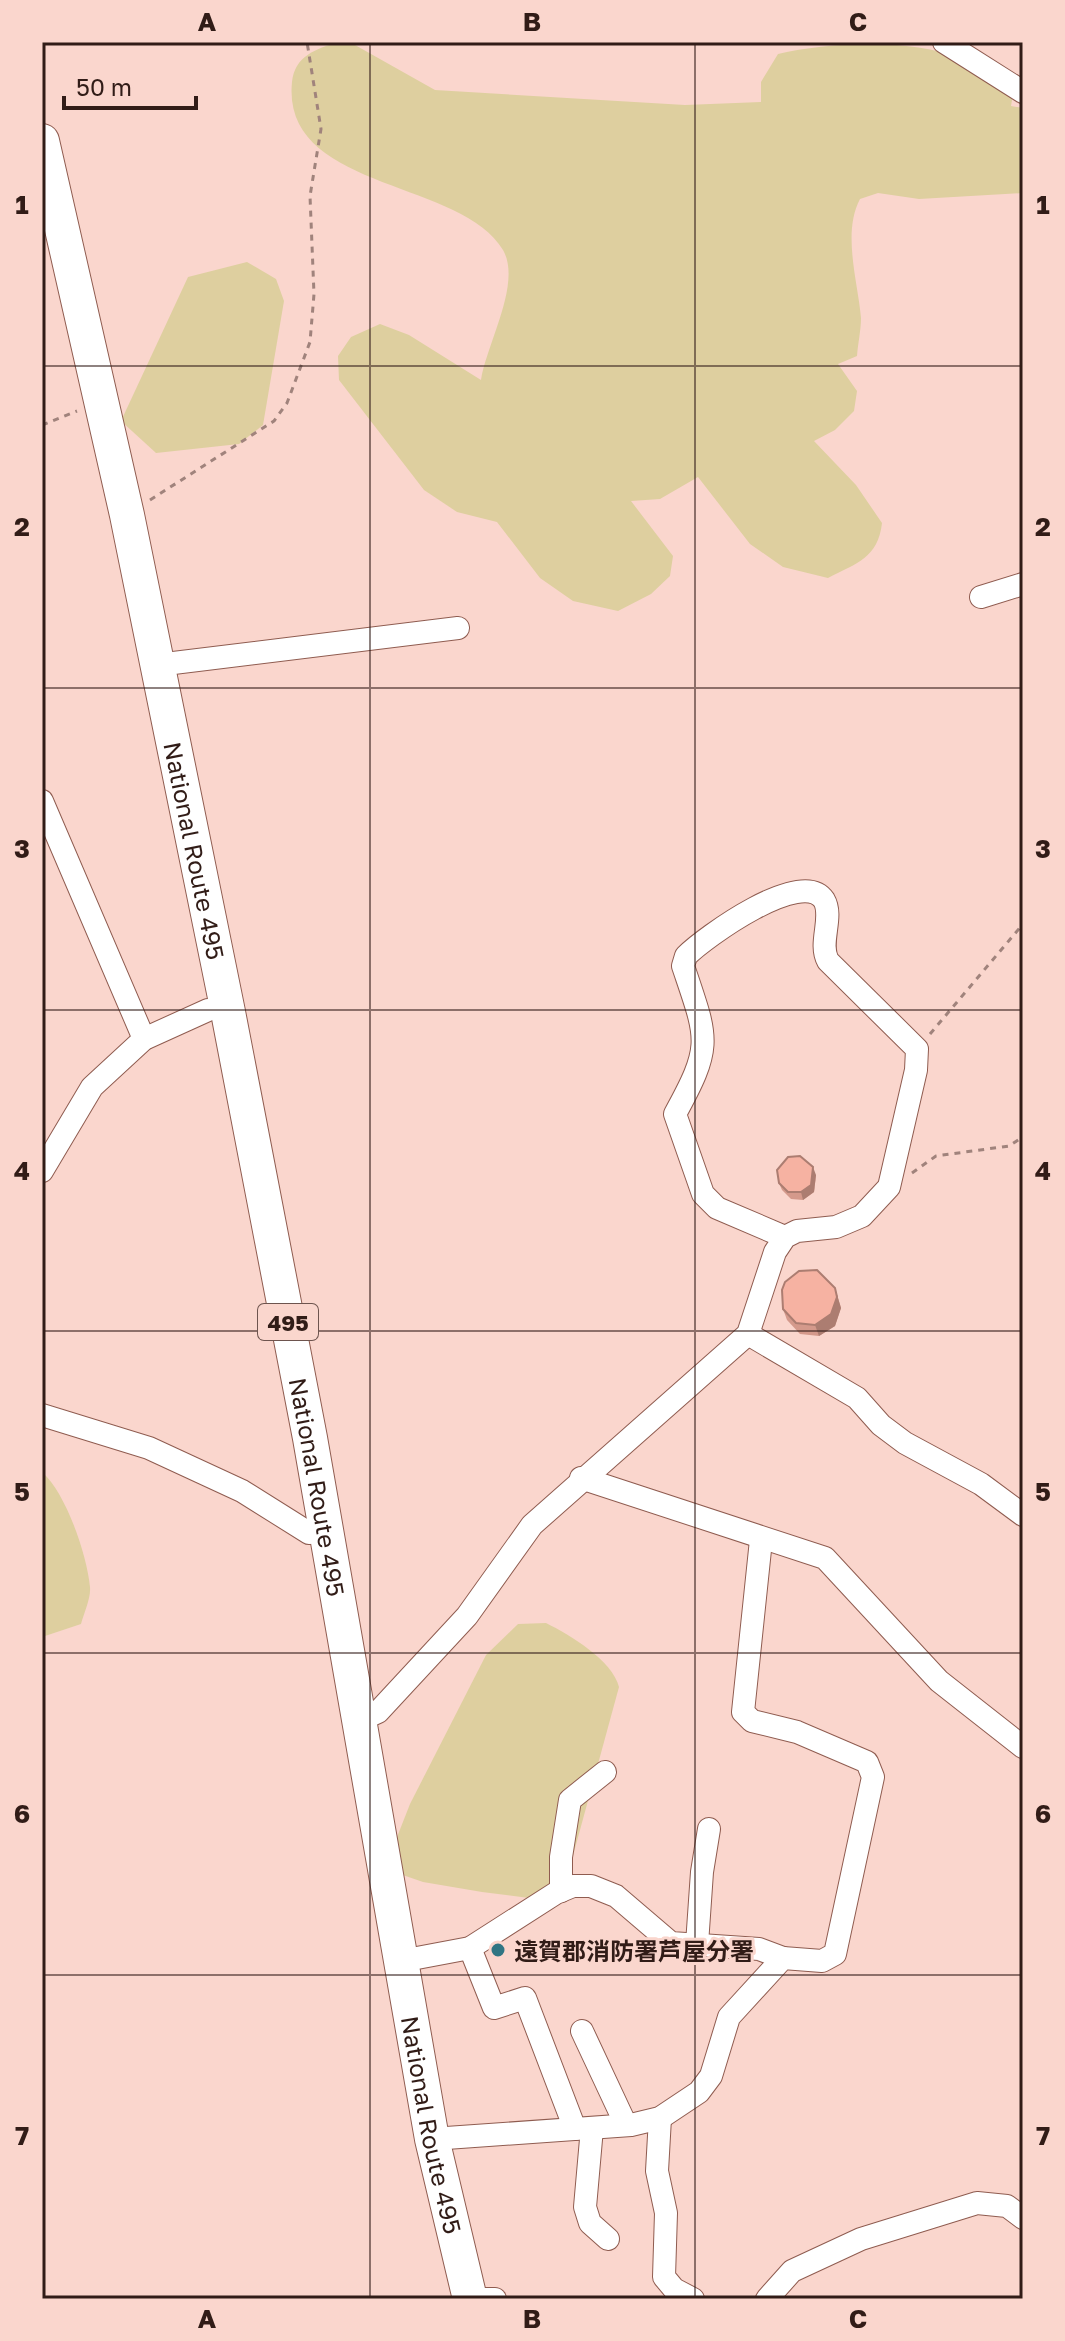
<svg xmlns="http://www.w3.org/2000/svg" width="1065" height="2341" font-family="'Golos Text','Noto Sans JP',sans-serif">
	<rect width="100%" height="100%" fill="#fad6cd"/>
	<!-- green -->
	<g fill="#decf9f">
		<path d="M339,42L355,45L435,90L685,105L761,102V82L778,54C831,42 911,38 962,59C980,67 997,83 1013,94L1011,106L1023,108V193L919,199L878,193L860,199C842,233 858,282 861,318C861,330 858,343 857,356L838,364L857,391L854,411L835,430L814,441L856,485L882,523C878,558 857,563 828,578L783,567L750,544L698,477L660,499L631,501L673,556L670,576L651,594L618,611L573,601L540,578L497,522L457,512L424,490L339,380L338,356L351,337L380,324L409,335L481,380C487,343 522,283 503,250C462,179 281,191 292,82C295,56 315,49 339,42Z"/>
		<path d="M247,262L276,279L284,301L263,425L239,444L156,453L121,421L188,277Z"/>
		<path d="M42,1472C66,1493 87,1555 90,1587C91,1598 84,1613 81,1624L42,1637Z"/>
		<path d="M546,1623C570,1635 612,1660 619,1687L565,1885L529,1898L482,1892L423,1882L397,1873L388,1860L410,1804L486,1655L518,1624Z"/>
	</g>
	<g fill="none" stroke-linecap="round" stroke-linejoin="round">
		<!-- minor casing -->
		<g stroke="#8f5c50" stroke-width="24">
			<g id="minor">
				<path d="M944,42L1023,92"/>
				<path d="M981,597L1023,584"/>
				<path d="M157,665L458,628"/>
				<path d="M42,801L144,1039"/>
				<path d="M42,1171L92,1087L144,1039L208,1010"/>
				<path d="M748,1334L857,1398L881,1425L905,1443L981,1484L1023,1515"/>
				<path d="M42,1415L149,1448L242,1491L309,1533"/>
				<path d="M581,1478L825,1558L939,1681L1023,1747"/>
				<path d="M358,1721L378,1712L467,1616L532,1525L748,1334L775,1252L785,1237L797,1231L836,1227L862,1216L889,1187L916,1070L917,1049L828,961C818,943 834,917 824,900C802,867 705,937 686,956L683,966C708,1040 713,1045 675,1114L703,1194L717,1208L785,1237"/>
				<path d="M561,1891V1857L570,1800L605,1772"/>
				<path d="M697,1944L702,1872L709,1829"/>
				<path d="M470,1948L494,2008L525,1998L575,2129"/>
				<path d="M401,1961L470,1948L556,1893L573,1886H591L616,1896L671,1943L759,1949L783,1958"/>
				<path d="M582,2031L626,2125"/>
				<path d="M660,2118L657,2171L666,2213L664,2277L674,2289L693,2299"/>
				<path d="M592,2128L585,2207L590,2223L608,2239"/>
				<path d="M432,2139L631,2125L660,2118L699,2092L711,2076L729,2017L783,1958L822,1961L835,1954L873,1777L867,1762L797,1732L752,1721L743,1712L761,1540"/>
				<path d="M477,2299H495"/>
				<path d="M767,2299L792,2271L861,2239L977,2203L1007,2206L1023,2218"/>
			</g>
		</g>
		<!-- highway casing -->
		<g stroke="#8f5c50" stroke-width="36">
			<g id="highway">
				<path id="s1" d="M42,141L127,515L228,1012L310,1438L432,2139L470,2299"/>
			</g>
		</g>
		<!-- path -->
		<g stroke="#a0837c" stroke-width="3" stroke-dasharray="6 6" stroke-linecap="butt">
			<path d="M42,425L77,411"/>
			<path d="M150,500L274,421L287,403L310,342L314,294L310,196L321,129L307,42"/>
			<path d="M930,1034L1023,924"/>
			<path d="M912,1173L936,1156L1009,1146L1023,1137"/>
		</g>
		<!-- minor -->
		<use href="#minor" stroke="#fff" stroke-width="22"/>
		<!-- highway -->
		<use href="#highway" stroke="#fff" stroke-width="34"/>
	</g>
	<!-- wall -->
	<g fill="#d4998b">
		<path d="M816,1175L814,1192L803,1200L791,1199L782,1190L779,1183Z"/>
		<path d="M835,1288L841,1308L835,1326L819,1336L800,1334L787,1320L783,1309Z"/>
	</g>
	<!-- shaded-wall -->
	<g fill="#ac7d71">
		<path d="M813,1167L816,1175L814,1192L803,1200L801,1192Z"/>
		<path d="M835,1288L841,1308L835,1326L819,1336L815,1325Z"/>
	</g>
	<!-- building -->
	<g fill="#f6b2a2" stroke="#ac7d71" stroke-width="2">
		<path d="M800,1156L813,1167L811,1185L801,1192H788L779,1183L777,1170L788,1157Z"/>
		<path d="M817,1270L835,1288L837,1297L831,1314L815,1325L796,1323L783,1309L782,1290L785,1282L799,1271Z"/>
	</g>
	<!-- grid -->
	<path fill="none" stroke="#311c17" stroke-width="2" stroke-opacity="0.55" d="M370,42V2299M695,42V2299M42,366H1023M42,688H1023M42,1010H1023M42,1331H1023M42,1653H1023M42,1975H1023"/>
	<!-- markers -->
	<circle fill="#307583" stroke="#fad6cd" stroke-width="3" cx="498" cy="1950" r="8"/>
	<g text-anchor="middle" dominant-baseline="central" stroke-width="6" stroke-linejoin="round" paint-order="stroke">
		<!-- shield labels -->
		<rect fill="#fad6cd" stroke="#6d544e" stroke-width="2" x="258" y="1304" width="60" height="36" rx="6"/>
		<g font-size="22" font-weight="bold" fill="#311c17">
			<text x="288" y="1322">495</text>
		</g>
		<!-- street labels -->
		<g font-size="24" fill="#311c17" stroke="#fad6cd">
			<text stroke="none"><textPath href="#s1" startOffset="726">National Route 495</textPath></text>
			<text stroke="none"><textPath href="#s1" startOffset="1374">National Route 495</textPath></text>
			<text stroke="none"><textPath href="#s1" startOffset="2022">National Route 495</textPath></text>
		</g>
		<!-- poi labels -->
		<g font-size="24" font-weight="bold" fill="#311c17" stroke="#fad6cd" text-anchor="start">
			<text x="514" y="1950">遠賀郡消防署芦屋分署</text>
		</g>
	</g>
	<!-- border -->
	<rect width="1065" height="2341" fill="none" stroke="#fad6cd" stroke-width="88"/>
	<!-- scale -->
	<path d="M64 96v12h132v-12" fill="none" stroke="#311c17" stroke-width="4"/>
	<text x="76" y="96" font-size="24" fill="#311c17" stroke="#fad6cd" stroke-width="6" paint-order="stroke">50 m</text>
	<rect x="44" y="44" width="977" height="2253" fill="none" stroke="#311c17" stroke-width="3"/>
	<g font-size="26" text-anchor="middle" font-weight="bold" fill="#311c17">
		<text x="207" y="31">A</text>
		<text x="532" y="31">B</text>
		<text x="858" y="31">C</text>
		<text x="22" y="214">1</text>
		<text x="1043" y="214">1</text>
		<text x="22" y="536">2</text>
		<text x="1043" y="536">2</text>
		<text x="22" y="858">3</text>
		<text x="1043" y="858">3</text>
		<text x="22" y="1180">4</text>
		<text x="1043" y="1180">4</text>
		<text x="22" y="1501">5</text>
		<text x="1043" y="1501">5</text>
		<text x="22" y="1823">6</text>
		<text x="1043" y="1823">6</text>
		<text x="22" y="2145">7</text>
		<text x="1043" y="2145">7</text>
		<text x="207" y="2328">A</text>
		<text x="532" y="2328">B</text>
		<text x="858" y="2328">C</text>
	</g>
</svg>
